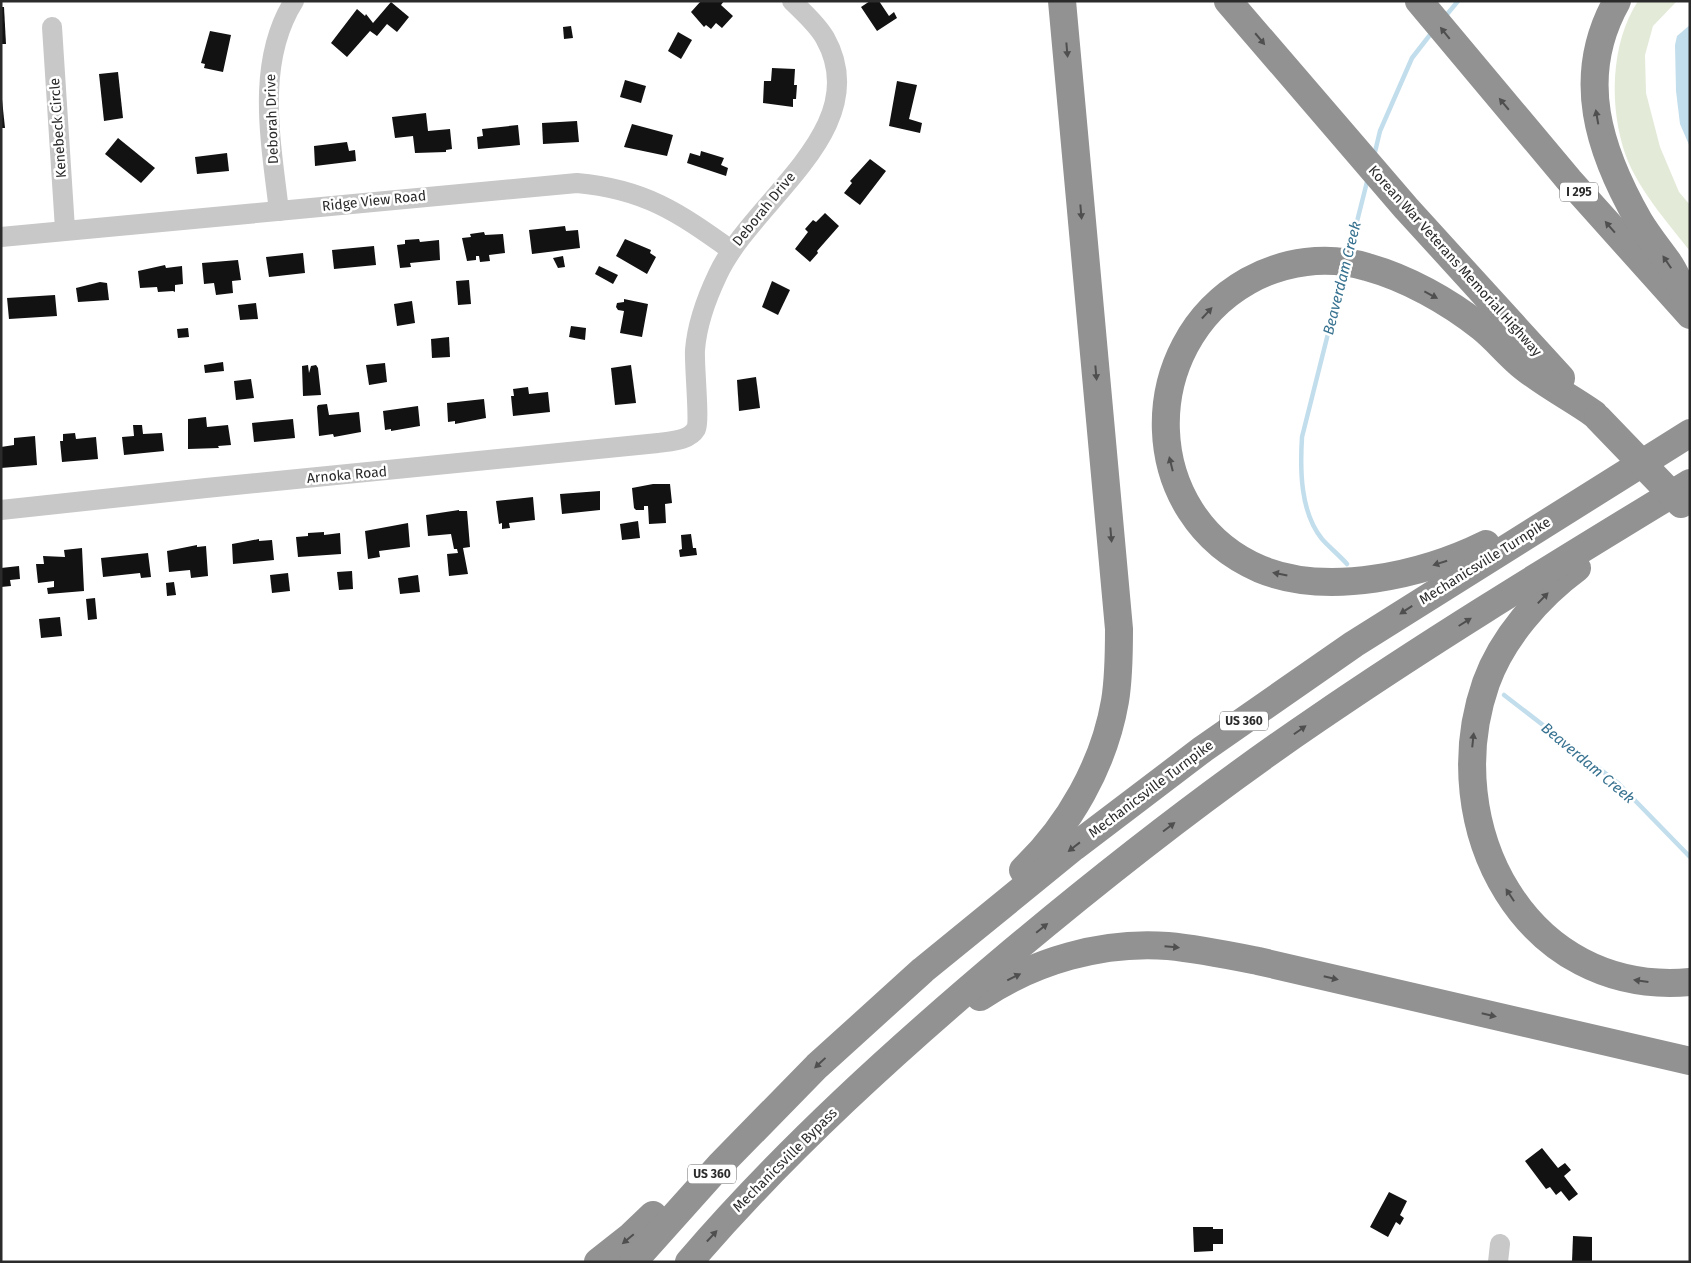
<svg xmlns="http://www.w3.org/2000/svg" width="1691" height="1263" font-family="'Fira Sans',sans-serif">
	<rect width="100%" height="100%" fill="#fff"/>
	<!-- green -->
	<path fill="#e3ead8" d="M1638,1H1677L1653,26L1645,55L1646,93L1660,147L1679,192L1690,205V251C1668,223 1638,189 1626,156C1609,108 1610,44 1638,1Z"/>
	<!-- water -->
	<path fill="#c2deec" d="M1690,25V147L1680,124L1676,91L1675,45L1677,36Z"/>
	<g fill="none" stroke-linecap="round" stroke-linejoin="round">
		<!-- stream -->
		<g stroke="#c2deec" stroke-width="4.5">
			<path d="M1444,18L1458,1"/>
			<path d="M1374,156L1380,131L1412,58L1433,31"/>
			<path d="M1349,253L1368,178"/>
			<path d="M1344,270L1302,437C1300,469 1300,512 1322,539C1329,547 1339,555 1347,564"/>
			<path d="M1504,695L1618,783L1690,857"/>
		</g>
	</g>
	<!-- building -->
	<g fill="#121212">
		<path d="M701,1H724L721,5L733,16L722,28L716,23L711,29L706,25L704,27L691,12Z"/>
		<path d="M870,1H879L889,16L894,12L897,18L877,31L861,7Z"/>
		<path d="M391,2L409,17L397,32L387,24L377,36L370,31L347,57L331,43L357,9L365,16L366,14L373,23Z"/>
		<path d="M1,7H4L6,44H1Z"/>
		<path d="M571,26L573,38L564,39L563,27Z"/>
		<path d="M210,31L231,35L223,72L204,68L205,64L201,63Z"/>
		<path d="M678,32L692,40L681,59L668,51Z"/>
		<path d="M772,68L795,69L794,85H797L796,99H793V107L763,103L764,81H771Z"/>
		<path d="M118,72L123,118L104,121L99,74Z"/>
		<path d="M625,80L646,86L641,103L620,97Z"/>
		<path d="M897,81L917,85L909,119L922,123L920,133L889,126Z"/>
		<path d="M1,90L5,128H1Z"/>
		<path d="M426,113L428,131L450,129L452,149L446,150V152L415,153L413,136L395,138L392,117Z"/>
		<path d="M577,121L579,142L543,144L542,123Z"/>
		<path d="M632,124L673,135L667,156L624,147Z"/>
		<path d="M518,125L520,145L478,149L477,137L483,136L482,129Z"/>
		<path d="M118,138L155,168L141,183L105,154Z"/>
		<path d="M347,142L349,151L355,150L356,161L315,166L314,146Z"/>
		<path d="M701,151L724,158L721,165L728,168L726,176L687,163L690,153L700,156Z"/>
		<path d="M227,153L229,171L197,174L195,157Z"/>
		<path d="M870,159L886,171L860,205L844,193L852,183L850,181Z"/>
		<path d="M825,213L839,226L817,251L818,253L810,262L795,249L808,232L805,229L813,220L816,222Z"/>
		<path d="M565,226L566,231L578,230L580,248L532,254L529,230Z"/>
		<path d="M484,232L485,235L503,234L505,253L489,255L490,261L480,262L479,256H476V260L467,261L462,238L471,237L470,234Z"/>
		<path d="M419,239L420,242L439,240L440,260L410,263L411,267L400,268L397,245L405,244V240Z"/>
		<path d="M625,239L651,250L650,253L656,257L647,274L616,256Z"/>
		<path d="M374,246L376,265L334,269L332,250Z"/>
		<path d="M303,253L305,273L269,277L266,257Z"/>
		<path d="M563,256L565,267L558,268L553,258Z"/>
		<path d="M238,260L241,280L232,281L233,293L216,295L214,283L204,284L202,263Z"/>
		<path d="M165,265L166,268L182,266L183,284L175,285V292L173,291L158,292L157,287L140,288L138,271Z"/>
		<path d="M599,266L618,275L613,284L595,274Z"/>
		<path d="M469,280L471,304L458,305L456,281Z"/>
		<path d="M772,281L790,290L778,315L762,307Z"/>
		<path d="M100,282L107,283L109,300L78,302L76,288Z"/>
		<path d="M55,295L57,316L9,319L7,298Z"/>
		<path d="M624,299L648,304L642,337L620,333L624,311L618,310L616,307L617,303L624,302Z"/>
		<path d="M412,301L415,323L397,326L394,304Z"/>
		<path d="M256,303L258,319L240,320L238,305Z"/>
		<path d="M571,326L586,328L585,340L569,337Z"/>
		<path d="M188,328L189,337L178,338L177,329Z"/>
		<path d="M449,337L450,357L432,358L431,339Z"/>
		<path d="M223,362L224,371L205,373L204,365Z"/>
		<path d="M385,363L387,382L369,385L366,365Z"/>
		<path d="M308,365L309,373L311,366L316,365L318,368L321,395L303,396L302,366Z"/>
		<path d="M631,365L636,403L615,405L611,368Z"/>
		<path d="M756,377L760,408L739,411L737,380Z"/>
		<path d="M251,379L254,398L236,400L234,381Z"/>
		<path d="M528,387L529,394L548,392L550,412L513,416L511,396H514L513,389Z"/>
		<path d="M484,399L486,418L455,424V421L448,422L447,403Z"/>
		<path d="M327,404L329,415L359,412L361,432L334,437L333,434L319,436L317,407L318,405Z"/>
		<path d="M418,406L420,426L391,431V429L385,430L383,411Z"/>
		<path d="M206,417L207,427L228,425L231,445L218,446L219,448L188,449V419Z"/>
		<path d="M293,419L295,438L254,442L252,423Z"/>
		<path d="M133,425H142L143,434L162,433L164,451L124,455L122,437L134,436Z"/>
		<path d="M75,433L76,439L96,437L98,459L62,462L60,441H63V434Z"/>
		<path d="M35,436L37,465L1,468V447L14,445V438Z"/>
		<path d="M653,484H670L672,503L665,504L666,523L649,524L648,506H644V510H636L634,508L632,488Z"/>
		<path d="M600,491V510L562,514L560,494Z"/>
		<path d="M533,497L535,520L509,523L510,528L502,529V523L499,524L496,501Z"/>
		<path d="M459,510V511H467L470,547L463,548L468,574L449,576L447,554L458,553L457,549H454L451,534L428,536L426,515Z"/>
		<path d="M638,521L640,538L622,540L620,524Z"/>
		<path d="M408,523L410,547L379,551L380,557L368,559L365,531Z"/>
		<path d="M324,532V535L340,533L341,554L298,557L296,537L308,536V533Z"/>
		<path d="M691,534L693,548H696L697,555L680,557L679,550L682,549L681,535Z"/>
		<path d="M259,539V541L272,540L274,560L233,564L232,544Z"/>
		<path d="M197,545V547L206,546L208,576L191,578L190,570L169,572L167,551Z"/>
		<path d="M82,548L84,591L48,594L47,588L54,587V581L38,583L36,564H44L43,556L65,557L64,550Z"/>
		<path d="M148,553L151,577L141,578L140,573L103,577L101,558Z"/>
		<path d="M19,566L20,579L10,580L11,586L1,587V568Z"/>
		<path d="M352,571L353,589L339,590L337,572Z"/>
		<path d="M288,573L290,591L272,593L270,575Z"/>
		<path d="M418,575L420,592L400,594L398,578Z"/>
		<path d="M174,582L176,595L167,596L166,583Z"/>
		<path d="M95,598L97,619L88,620L86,599Z"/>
		<path d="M60,617L62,636L41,638L39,619Z"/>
		<path d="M1542,1148L1558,1168L1565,1163L1571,1170L1564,1176L1578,1194L1569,1201L1561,1191L1556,1195L1550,1187L1546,1189L1525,1161Z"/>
		<path d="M1389,1192L1407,1201L1400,1215L1404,1218L1400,1225L1396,1222L1388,1237L1370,1227Z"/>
		<path d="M1193,1227H1213V1229H1223V1244H1213V1251L1194,1252Z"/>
		<path d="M1573,1236L1592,1237V1262H1572Z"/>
	</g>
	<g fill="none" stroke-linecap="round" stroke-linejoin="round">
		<!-- minor -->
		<g stroke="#c8c8c8" stroke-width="20">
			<path d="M52,27L65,229"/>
			<path d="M279,211C271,142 255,63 294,1"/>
			<path d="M1,237L577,183C644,189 678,212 731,250"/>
			<path d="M1,510L206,488L658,443C670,441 689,441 696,429C700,421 694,365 695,350C697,324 707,297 718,274C753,199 876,129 825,38C817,24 804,13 792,1"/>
			<path d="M1498,1262L1500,1244"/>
		</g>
		<!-- highway -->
		<g stroke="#929292" stroke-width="28">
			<path d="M1228,1L1406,208L1561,378"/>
			<path d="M1419,1L1569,180L1690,315"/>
			<path d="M1617,1C1574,77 1599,151 1639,221C1648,236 1658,248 1668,262C1676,273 1681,287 1687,300"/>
			<path d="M1486,544C1423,575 1328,597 1260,569C1138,517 1135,345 1248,281C1284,261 1327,255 1367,267C1407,278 1448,301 1481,327C1495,338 1506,352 1520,364C1542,383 1570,397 1594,414"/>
			<path d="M1577,568C1539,596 1502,638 1486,683C1436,826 1525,997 1690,982"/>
			<path d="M1023,870C1069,826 1104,765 1115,701C1119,677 1119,653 1119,629L1062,1"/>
			<path d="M980,997C1034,961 1102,941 1168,946C1199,949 1228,955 1258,961L1690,1061"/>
			<path d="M598,1262L631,1236L653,1215"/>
			<path d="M633,1262L720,1165L817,1066L923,970L1074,847L1203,749L1354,644L1690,433"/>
			<path d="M689,1262C786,1149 898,1048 1012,952C1110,870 1211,791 1317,719C1438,636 1564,560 1690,483"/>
		</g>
		<!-- highway-bridge -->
		<path stroke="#929292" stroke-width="28" d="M1598,418L1681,504"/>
	</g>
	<!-- one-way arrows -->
	<defs><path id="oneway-solid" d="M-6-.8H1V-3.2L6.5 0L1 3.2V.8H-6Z" transform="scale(1.25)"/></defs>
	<g fill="#4f4f4f">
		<use href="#oneway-solid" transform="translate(1445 33) rotate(-129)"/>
		<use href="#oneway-solid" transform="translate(1260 39) rotate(50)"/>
		<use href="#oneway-solid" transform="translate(1067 50) rotate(85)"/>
		<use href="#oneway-solid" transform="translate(1504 104) rotate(-130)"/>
		<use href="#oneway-solid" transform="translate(1597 117) rotate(-100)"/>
		<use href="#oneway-solid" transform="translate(1081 212) rotate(85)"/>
		<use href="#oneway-solid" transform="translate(1610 227) rotate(-131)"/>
		<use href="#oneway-solid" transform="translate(1667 262) rotate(-124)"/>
		<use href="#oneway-solid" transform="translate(1431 295) rotate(28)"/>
		<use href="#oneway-solid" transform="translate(1207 313) rotate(-47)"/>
		<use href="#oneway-solid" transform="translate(1096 373) rotate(85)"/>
		<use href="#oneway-solid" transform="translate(1171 464) rotate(-104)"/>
		<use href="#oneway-solid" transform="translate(1111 535) rotate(85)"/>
		<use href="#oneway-solid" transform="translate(1440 563) rotate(162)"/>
		<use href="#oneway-solid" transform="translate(1280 574) rotate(-169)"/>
		<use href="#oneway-solid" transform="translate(1543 598) rotate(-46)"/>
		<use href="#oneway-solid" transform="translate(1406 610) rotate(147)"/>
		<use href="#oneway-solid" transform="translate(1465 622) rotate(-32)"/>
		<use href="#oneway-solid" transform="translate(1300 730) rotate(-35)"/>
		<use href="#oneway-solid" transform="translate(1473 740) rotate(-84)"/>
		<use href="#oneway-solid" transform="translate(1169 827) rotate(-37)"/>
		<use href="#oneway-solid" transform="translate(1074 847) rotate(142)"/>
		<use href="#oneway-solid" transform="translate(1510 895) rotate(-123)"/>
		<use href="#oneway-solid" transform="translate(1042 928) rotate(-39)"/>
		<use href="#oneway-solid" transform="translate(1172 947) rotate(5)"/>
		<use href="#oneway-solid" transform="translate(1014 977) rotate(-26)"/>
		<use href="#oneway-solid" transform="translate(1331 978) rotate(13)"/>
		<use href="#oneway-solid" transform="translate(1641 981) rotate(-172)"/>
		<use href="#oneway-solid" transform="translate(1489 1015) rotate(13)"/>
		<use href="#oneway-solid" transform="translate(820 1063) rotate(137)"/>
		<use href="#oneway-solid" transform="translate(712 1236) rotate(-47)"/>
		<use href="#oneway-solid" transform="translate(628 1239) rotate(140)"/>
	</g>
	<g text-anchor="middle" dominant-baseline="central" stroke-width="5" stroke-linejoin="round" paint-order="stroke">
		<!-- shield labels -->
		<g fill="#fff" stroke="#6b6b6b" stroke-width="1">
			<rect x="1560" y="182.5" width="38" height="19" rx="4"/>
			<rect x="1220" y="711.5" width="48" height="19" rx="4"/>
			<rect x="688" y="1164.5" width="48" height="19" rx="4"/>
		</g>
		<g font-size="12" font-weight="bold" fill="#2b2b2b">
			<text x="1579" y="192">I 295</text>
			<text x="1244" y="721">US 360</text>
			<text x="712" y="1174">US 360</text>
		</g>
		<!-- street labels -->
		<g font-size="14" fill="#2b2b2b" stroke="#fff">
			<text transform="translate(272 119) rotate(-92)">Deborah Drive</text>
			<text transform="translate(58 128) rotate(-94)">Kenebeck Circle</text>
			<text transform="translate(374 201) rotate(-6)">Ridge View Road</text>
			<text transform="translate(764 209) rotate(-51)">Deborah Drive</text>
			<text transform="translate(1455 261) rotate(48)">Korean War Veterans Memorial Highway</text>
			<text transform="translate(347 475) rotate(-5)">Arnoka Road</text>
			<text transform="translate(1485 561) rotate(-32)">Mechanicsville Turnpike</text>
			<text transform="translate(1151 789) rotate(-37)">Mechanicsville Turnpike</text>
			<text transform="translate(785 1160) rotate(-45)">Mechanicsville Bypass</text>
		</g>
		<!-- water labels -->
		<g font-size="15" font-style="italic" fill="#377290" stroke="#fff">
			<text transform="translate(1342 278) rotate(-76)">Beaverdam Creek</text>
			<text transform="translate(1588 763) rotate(40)">Beaverdam Creek</text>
		</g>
	</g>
	<!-- border -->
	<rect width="1691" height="1263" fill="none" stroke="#2b2b2b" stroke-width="5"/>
</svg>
